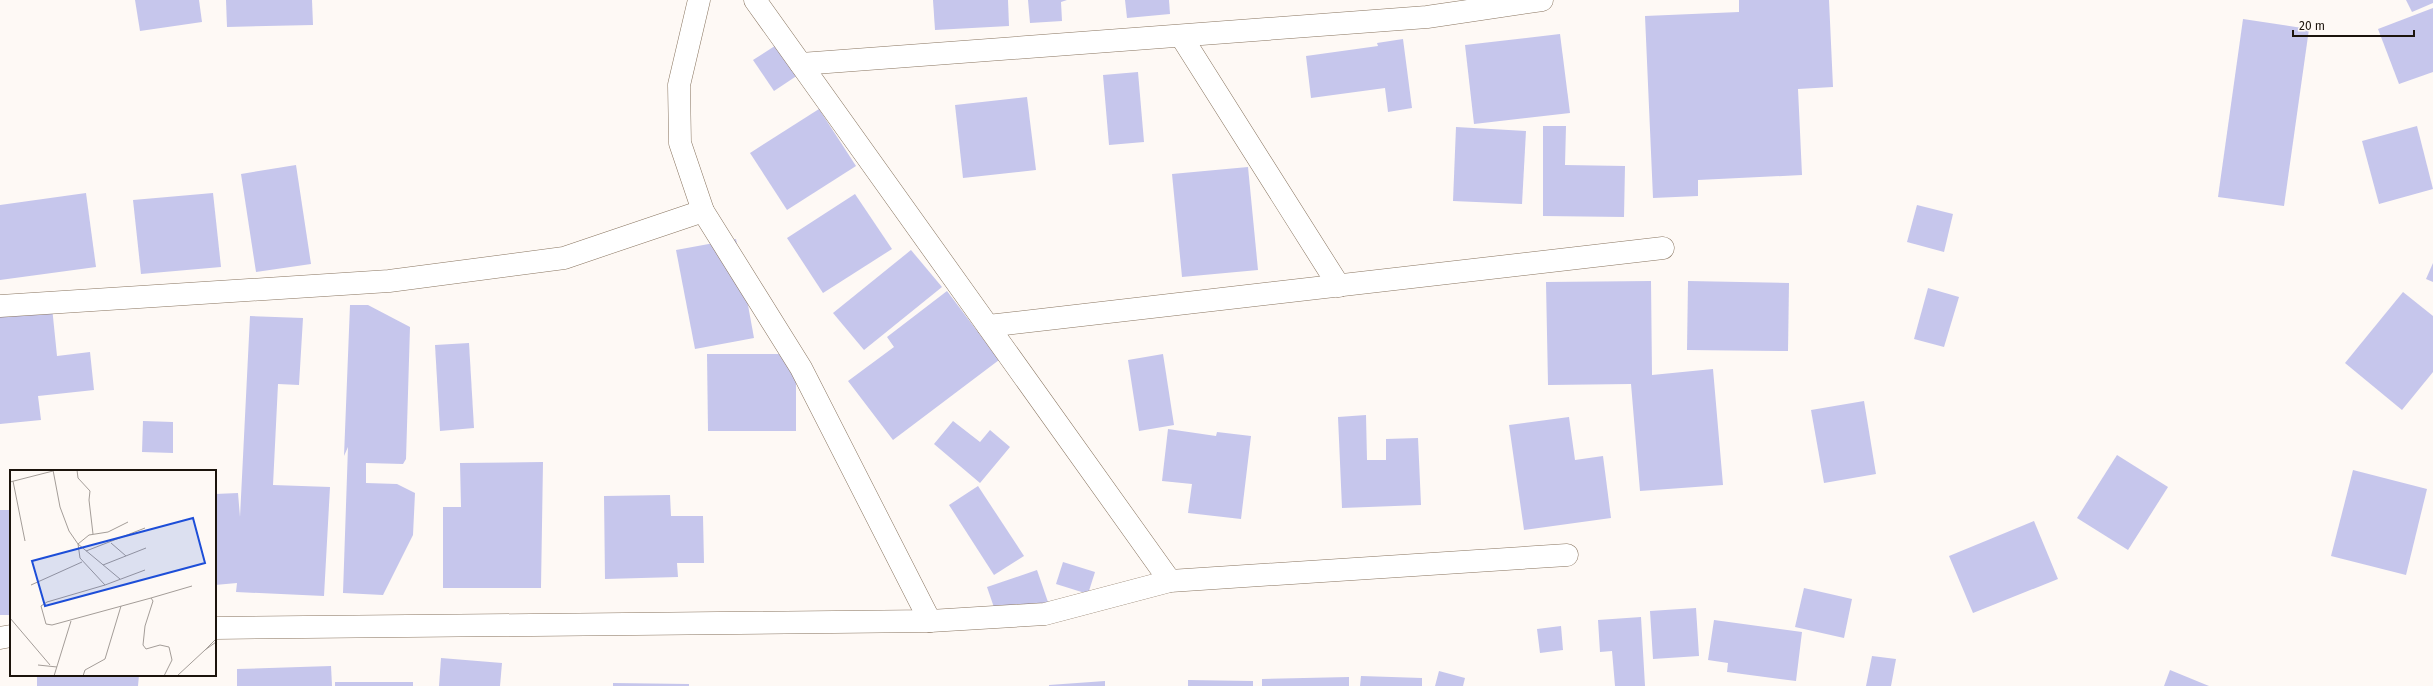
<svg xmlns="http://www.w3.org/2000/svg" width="2433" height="686" font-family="'Fira Sans',sans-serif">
	<rect width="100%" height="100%" fill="#fef9f5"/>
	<!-- building -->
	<g fill="#c6c6ec">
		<path d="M135,0H199L202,22L140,31Z"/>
		<path d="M226,0H312L313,25L227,27Z"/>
		<path d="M933,0H1008L1009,26L935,30Z"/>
		<path d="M1028,0H1067L1061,2L1062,21L1030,23Z"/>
		<path d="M1125,0H1169L1170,14L1127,18Z"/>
		<path d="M1739,0H1829L1833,87L1798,89L1802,175L1698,180V196L1653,198L1645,16L1739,12Z"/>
		<path d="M2406,0H2433V3L2412,12Z"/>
		<path d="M2433,8V72L2399,84L2378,29Z"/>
		<path d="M2243,19L2309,29L2284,206L2218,197Z"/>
		<path d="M1560,34L1570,113L1474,124L1465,45Z"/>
		<path d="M1403,39L1412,108L1388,112L1385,88L1311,98L1306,56L1378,46L1377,43Z"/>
		<path d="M781,42L801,73L774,91L753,60Z"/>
		<path d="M1138,72L1144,142L1109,145L1103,75Z"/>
		<path d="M1027,97L1036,170L963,178L955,105Z"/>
		<path d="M819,109L856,166L787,210L750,153Z"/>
		<path d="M1543,126H1566L1565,165L1625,166L1624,217L1543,216Z"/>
		<path d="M2417,126L2433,189L2379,204L2362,141Z"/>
		<path d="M1456,127L1526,131L1522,204L1453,201Z"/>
		<path d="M296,165L311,264L256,272L241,174Z"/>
		<path d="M1248,167L1258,270L1182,277L1172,174Z"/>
		<path d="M86,193L96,267L0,280V205Z"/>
		<path d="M213,193L221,267L141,274L133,200Z"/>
		<path d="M855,194L892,249L823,293L787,238Z"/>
		<path d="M1917,205L1953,214L1944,252L1907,242Z"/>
		<path d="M736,239L754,338L695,349L676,250Z"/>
		<path d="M911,250L942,287L864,350L833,313Z"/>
		<path d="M2433,263V282L2426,279Z"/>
		<path d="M1651,281L1652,375L1713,369L1723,485L1640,491L1631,384L1548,385L1546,282Z"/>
		<path d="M1688,281L1789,283L1788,351L1687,350Z"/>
		<path d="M1928,288L1959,297L1944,347L1914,339Z"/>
		<path d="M947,291L999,360L893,440L848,381L894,347L887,337Z"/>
		<path d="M2403,292L2433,316V372L2402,410L2345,363Z"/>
		<path d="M350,305H368L410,327L406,459L403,464L366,463V483L397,484L415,493L413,535L383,595L343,593L348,447L344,456Z"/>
		<path d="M52,307L57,356L90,352L94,390L38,396L41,420L0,424V312Z"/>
		<path d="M250,316L303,318L299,385L278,384L273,485L330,487L324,596L236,592L237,583L215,585V494L238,493L240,517Z"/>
		<path d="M469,343L474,428L440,431L435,345Z"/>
		<path d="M707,354H796V431H708Z"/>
		<path d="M1163,354L1174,425L1139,431L1128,360Z"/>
		<path d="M1864,401L1876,474L1824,483L1811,410Z"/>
		<path d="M1366,415L1367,460H1386V439L1418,438L1421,505L1342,508L1338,417Z"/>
		<path d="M1569,417L1575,460L1603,456L1611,518L1524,530L1509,425Z"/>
		<path d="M143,421L173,422V453L142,452Z"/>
		<path d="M953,421L980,442L990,430L1010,447L980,483L934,444Z"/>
		<path d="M1168,429L1216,436L1217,432L1251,436L1241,519L1188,513L1192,484L1162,481Z"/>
		<path d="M2117,455L2168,487L2128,550L2077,518Z"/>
		<path d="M543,462L541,588H443V507H461L460,463Z"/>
		<path d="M2353,470L2427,489L2406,575L2331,556Z"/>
		<path d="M978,486L1024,556L994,575L949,505Z"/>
		<path d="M670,495L671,516H703L704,563H677L678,577L605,579L604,496Z"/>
		<rect x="0" y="510" width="11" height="105"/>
		<path d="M2034,521L2058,579L1973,613L1949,556Z"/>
		<path d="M1063,562L1095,572L1088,594L1056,584Z"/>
		<path d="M1037,570L1049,605L999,622L987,587Z"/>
		<path d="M1804,588L1852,599L1844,638L1795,627Z"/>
		<path d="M1696,608L1699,656L1653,659L1650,611Z"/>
		<path d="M1641,617L1645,686H1615L1612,651L1600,652L1598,620Z"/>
		<path d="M1714,620L1802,632L1796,681L1727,672L1728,663L1708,660Z"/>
		<path d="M1561,626L1563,650L1540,653L1537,629Z"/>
		<path d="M1872,656L1896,659L1891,686H1866Z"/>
		<path d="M441,658L502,663L500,686H439Z"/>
		<path d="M331,666L332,686H237V669Z"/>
		<path d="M2170,670L2209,686H2164Z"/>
		<path d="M1439,671L1465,678L1463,686H1435Z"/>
		<path d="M37,675H139L138,686H37Z"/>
		<path d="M1361,676L1422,678V686H1360Z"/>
		<path d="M1349,677V686H1262V679Z"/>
		<path d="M1188,680L1253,681V686H1188Z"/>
		<path d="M1105,681V686H1049V685Z"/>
		<rect x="335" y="682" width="78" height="4"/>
		<path d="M613,683L689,684V686H613Z"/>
	</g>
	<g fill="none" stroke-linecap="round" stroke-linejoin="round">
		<!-- street casing -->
		<g stroke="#897560" stroke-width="23">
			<g id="street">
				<path d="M699,0L679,85L680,143L703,211L801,368L930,621"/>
				<path d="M755,0L1170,581"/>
				<path d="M1181,36L1339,286"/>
				<path d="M801,64L1427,17L1542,0"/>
				<path d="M0,306L389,281L564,258L703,211"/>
				<path d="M988,326L1663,248"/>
				<path d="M215,628L930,621L1045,614L1170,581L1567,555"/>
				<path d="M0,638L11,636"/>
			</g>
		</g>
		<!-- street -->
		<use href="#street" stroke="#fff" stroke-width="22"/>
	</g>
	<!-- overview -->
	<g transform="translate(10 470)">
		<rect width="206" height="206" fill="#fef9f5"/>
		<path fill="none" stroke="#a49d98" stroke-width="1" d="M43,0L50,37L59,61L68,74L110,109M67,0L68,8L80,21L79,30L83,64M3,11L15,71M0,12L43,1M101,73L116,86M76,81L135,58M93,95L136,78M135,100L95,115L37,132L31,136L36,154L42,155L141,128L143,131L135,156L133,175L136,179L150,175L159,177L162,190L154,206M21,115L72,92M95,115L70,88L68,74L79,65L98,62L118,52M141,128L182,116M0,148L40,195M206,169L195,180L206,172M28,195L47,197M44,206L61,151M73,206L75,200L95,189L111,136M167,206L195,180"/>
		<path fill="#1d4ed8" fill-opacity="0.15" stroke="#1d4ed8" stroke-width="2" d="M183,48L195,93L35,136L22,91Z"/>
		<rect width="206" height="206" fill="none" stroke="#1c140c" stroke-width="2"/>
	</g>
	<!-- scale -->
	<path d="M2293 30v6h121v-6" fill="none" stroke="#1c140c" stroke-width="2"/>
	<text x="2299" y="30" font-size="12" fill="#1c140c" stroke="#fef9f5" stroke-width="3" paint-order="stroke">20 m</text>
</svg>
